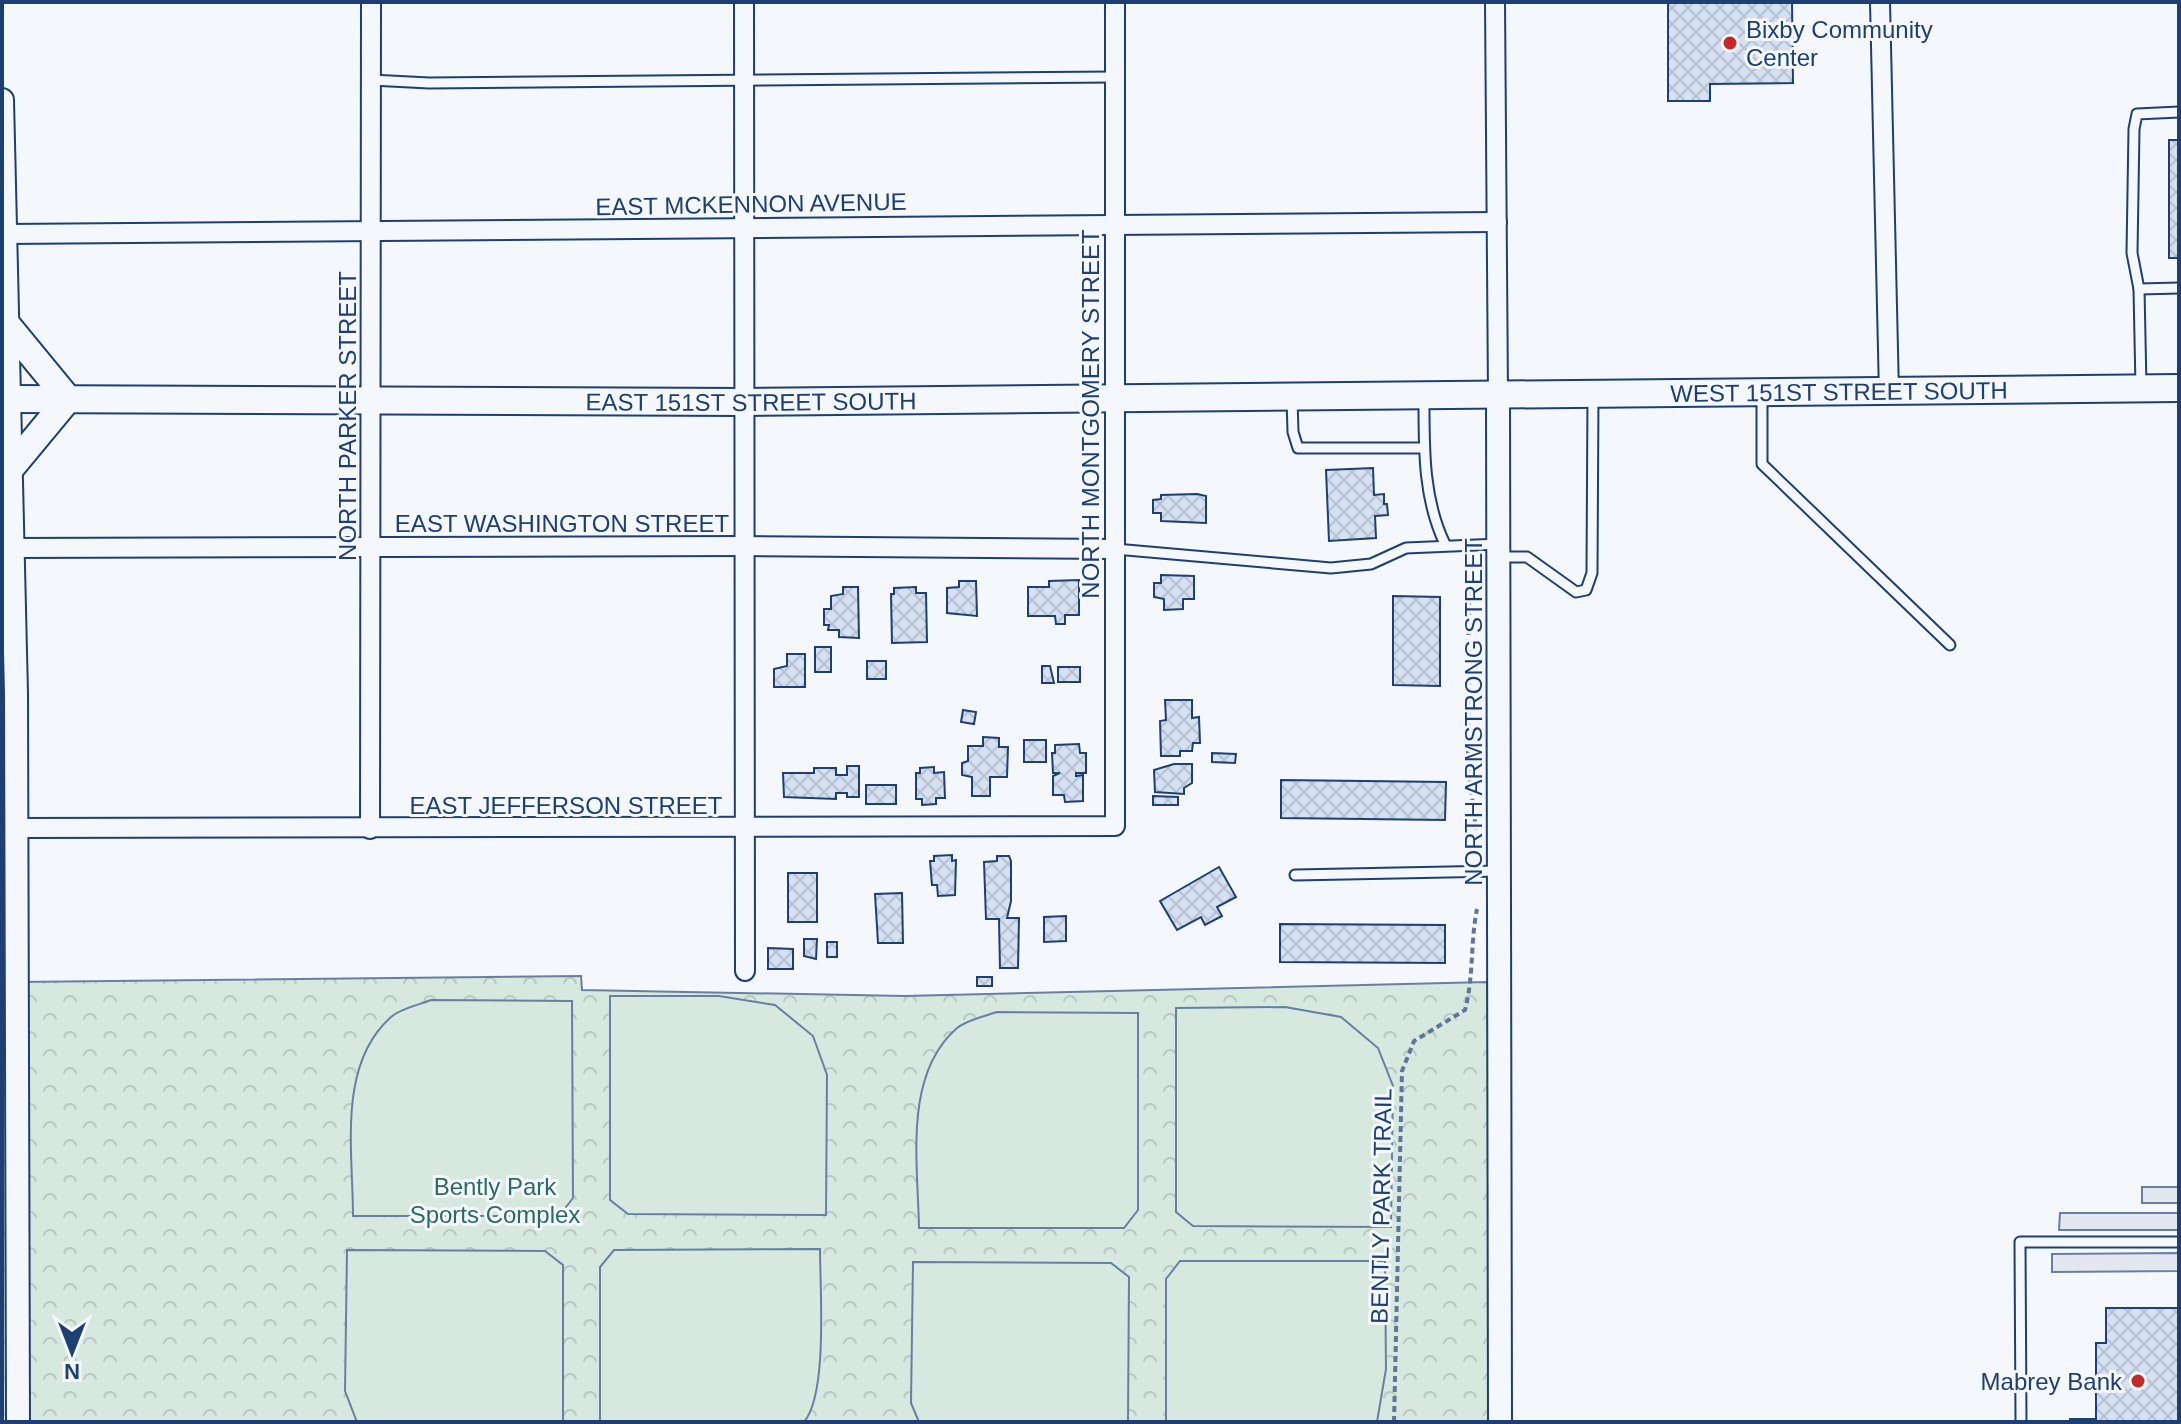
<svg xmlns="http://www.w3.org/2000/svg" width="2181" height="1424" font-family="Helvetica,sans-serif">
	<defs>
		<pattern id="park-crowns" width="20" height="18" patternUnits="userSpaceOnUse" patternTransform="scale(2)"><rect width="20" height="18" fill="#d7e8df"/><path d="M2 6a3 3 0 1 1 6 0M12 15a3 3 0 1 1 6 0" fill="none" stroke="#b8c8c3"/></pattern>
		<pattern id="building-cross-hatch" width="8" height="8" patternUnits="userSpaceOnUse" patternTransform="scale(2)"><rect width="8" height="8" fill="#d5e0f0"/><path d="M0 0l8 8M0 8l8-8" fill="none" stroke="#b6c1d1"/></pattern>
	</defs>
	<rect width="100%" height="100%" fill="#f4f7fb"/>
	<!-- park -->
	<path fill="url(#park-crowns)" stroke="#687fa3" stroke-width="2" d="M2,890L18,982L581,976L582,990L905,996L1487,982L1495,1422H2Z"/>
	<!-- garden -->
	<g fill="#d7e8df" stroke="#687fa3" stroke-width="2">
		<path d="M610,996H719L775,1005L813,1036L827,1075L826,1215L628,1214L610,1200Z"/>
		<path d="M431,1000L572,1001L573,1198L559,1216H353C353,1151 337,1065 391,1017C401,1008 419,1005 431,1000Z"/>
		<path d="M1285,1007L1341,1017L1378,1048L1393,1086L1391,1227L1193,1226L1176,1212V1008Z"/>
		<path d="M997,1012L1138,1013V1210L1124,1228H919C918,1163 903,1075 957,1028C967,1020 985,1016 997,1012Z"/>
		<path d="M820,1249C820,1289 828,1394 804,1422H600V1267L614,1250Z"/>
		<path d="M347,1250L545,1251L563,1265V1422H357L345,1391Z"/>
		<path d="M1180,1261H1385L1386,1369L1377,1422H1166V1279Z"/>
		<path d="M913,1262L1111,1263L1129,1277L1128,1422H919L911,1403Z"/>
	</g>
	<!-- parking -->
	<g fill="#e3e8f0" stroke="#687fa3" stroke-width="2">
		<rect x="2142" y="1187" width="37" height="16"/>
		<path d="M2060,1213H2179V1230H2059Z"/>
		<path d="M2179,1253V1271L2052,1272V1254Z"/>
	</g>
	<!-- building -->
	<g fill="url(#building-cross-hatch)" stroke="#1d3f73" stroke-width="2">
		<path d="M1668,2H1792L1793,83L1710,84V101H1668Z"/>
		<rect x="2169" y="140" width="10" height="118"/>
		<path d="M1373,468L1374,495L1384,494V504H1387L1388,515L1375,516L1376,538L1329,541L1326,470Z"/>
		<path d="M1197,494L1206,496V523L1161,521V513H1153V500L1161,499V495Z"/>
		<path d="M1161,575L1194,576V599H1183V609L1164,610V599L1154,597V583H1161Z"/>
		<path d="M1079,580V615H1065V624H1056L1055,616H1028V587H1049V581Z"/>
		<path d="M959,581H976L977,616L947,613V588L959,587Z"/>
		<path d="M843,587H858L859,638L839,637V630H828L829,625H824V609H831V596L843,594Z"/>
		<path d="M916,587V593H926L927,642L892,643L891,594H894V588Z"/>
		<path d="M1393,596L1440,597V686L1393,685Z"/>
		<rect x="815" y="647" width="16" height="25"/>
		<path d="M787,654H805V687H774V669L787,666Z"/>
		<rect x="867" y="661" width="19" height="18"/>
		<path d="M1042,666H1050L1054,683H1042Z"/>
		<rect x="1058" y="667" width="22" height="15"/>
		<path d="M1165,700H1192V718L1199,717L1200,743H1193L1192,751H1180V756H1161L1160,721L1166,720Z"/>
		<path d="M963,710L976,712L974,724L961,722Z"/>
		<path d="M983,737L999,738V747H1008L1007,777H990V796H972V777L962,775V763L968,761V746H983Z"/>
		<rect x="1024" y="740" width="22" height="22"/>
		<path d="M1079,744L1080,753H1086V773H1076V776L1083,775V801L1065,802L1064,795H1053V776L1060,773H1053L1052,753H1055V745Z"/>
		<path d="M1212,753L1236,754L1235,763L1212,762Z"/>
		<path d="M1174,764H1192V783L1184,788V794L1155,792L1154,770Z"/>
		<path d="M847,766H859V797H847V793H836V799L784,797L783,773H814V768H836V775H847Z"/>
		<path d="M934,767V773L944,772L945,798H936V804L922,805V799H916V773H920V768Z"/>
		<path d="M1281,780L1446,782L1445,820L1281,818Z"/>
		<rect x="866" y="785" width="30" height="19"/>
		<path d="M1153,796L1178,797V805H1153Z"/>
		<path d="M952,855V861L956,860L955,895L938,896L937,885H932L930,861H934V856Z"/>
		<path d="M997,856H1009L1011,861V901L1007,918H1019L1018,968H1000L999,919H986L984,862L997,861Z"/>
		<path d="M1219,867L1236,897L1217,907L1222,916L1205,925L1201,917L1177,930L1160,901Z"/>
		<rect x="788" y="873" width="29" height="49"/>
		<path d="M902,893L903,943H878L875,894Z"/>
		<path d="M1066,916V941L1044,942V917Z"/>
		<path d="M1280,924L1445,925V963L1280,962Z"/>
		<path d="M804,939H817L816,959L804,956Z"/>
		<rect x="827" y="942" width="10" height="15"/>
		<path d="M768,948L793,949V969H768Z"/>
		<rect x="977" y="977" width="15" height="9"/>
		<path d="M2106,1308H2179V1422H2070V1419H2096V1343H2106Z"/>
	</g>
	<g fill="none" stroke-linecap="round" stroke-linejoin="round">
		<!-- service casing -->
		<g stroke="#1d3f73" stroke-width="13">
			<g id="service">
				<path d="M371,80L429,83L1114,77"/>
				<path d="M2139,289L2179,288"/>
				<path d="M2141,387L2139,289L2132,253L2134,129L2137,114L2179,112"/>
				<path d="M1762,395V464L1950,645"/>
				<path d="M1292,399L1293,432L1298,448H1424"/>
				<path d="M1424,399C1424,447 1423,499 1445,544"/>
				<path d="M1115,549L1331,568L1371,564L1406,548L1499,544"/>
				<path d="M1499,557H1527L1576,592L1586,590L1592,573L1593,395"/>
				<path d="M1295,875L1499,871"/>
				<path d="M2021,1422L2020,1242H2179"/>
			</g>
		</g>
		<!-- minor casing -->
		<g stroke="#1d3f73" stroke-width="22">
			<g id="minor">
				<path d="M744,2L745,971"/>
				<path d="M1495,2L1498,396"/>
				<path d="M1880,2L1889,394"/>
				<path d="M6,234L1497,222"/>
				<path d="M11,548L743,546L1114,549"/>
				<path d="M16,828L1115,826V2"/>
				<path d="M370,829L371,2"/>
			</g>
		</g>
		<!-- tertiary casing -->
		<g stroke="#1d3f73" stroke-width="26">
			<g id="tertiary">
				<path d="M2,100L16,694L18,1422"/>
				<path d="M1498,396L1500,1422"/>
			</g>
		</g>
		<!-- secondary casing -->
		<g stroke="#1d3f73" stroke-width="30">
			<g id="secondary">
				<path d="M8,326L68,399"/>
				<path id="s1" d="M9,399L744,402L2179,388"/>
				<path d="M10,469L68,399"/>
			</g>
		</g>
		<!-- path -->
		<g stroke="#5e769c" stroke-width="4" stroke-dasharray="6 4" stroke-linecap="butt">
			<path d="M1469,559L1468,764L1476,830"/>
			<path d="M1394,1422L1402,1071L1414,1041L1465,1010C1474,976 1470,944 1477,909"/>
		</g>
		<!-- service -->
		<use href="#service" stroke="#f4f7fb" stroke-width="9"/>
		<!-- minor -->
		<use href="#minor" stroke="#f4f7fb" stroke-width="18"/>
		<!-- tertiary -->
		<use href="#tertiary" stroke="#f4f7fb" stroke-width="22"/>
		<!-- secondary -->
		<use href="#secondary" stroke="#f4f7fb" stroke-width="26"/>
	</g>
	<!-- markers -->
	<g fill="#c62828" stroke="#f4f7fb" stroke-width="3">
		<circle cx="1730" cy="43" r="8"/>
		<circle cx="2138" cy="1381" r="8"/>
	</g>
	<g text-anchor="middle" dominant-baseline="central" stroke-width="6" stroke-linejoin="round" paint-order="stroke">
		<!-- poi labels -->
		<g font-size="24" fill="#1d3f73" stroke="#f4f7fb" text-anchor="start">
			<text x="1746" y="29">Bixby Community<tspan x="1746" dy="28">Center</tspan></text>
			<text x="2122" y="1381" text-anchor="end">Mabrey Bank</text>
		</g>
		<!-- street labels -->
		<g font-size="24" fill="#1d3f73" stroke="#f4f7fb">
			<text transform="translate(751 204) rotate(-1)">EAST MCKENNON AVENUE</text>
			<text stroke="none"><textPath href="#s1" startOffset="1830">WEST 151ST STREET SOUTH</textPath></text>
			<text stroke="none"><textPath href="#s1" startOffset="742">EAST 151ST STREET SOUTH</textPath></text>
			<text transform="translate(1090 414) rotate(-90)">NORTH MONTGOMERY STREET</text>
			<text transform="translate(347 416) rotate(-90)">NORTH PARKER STREET</text>
			<text x="562" y="523">EAST WASHINGTON STREET</text>
			<text transform="translate(1473 712) rotate(-90)">NORTH ARMSTRONG STREET</text>
			<text x="566" y="805">EAST JEFFERSON STREET</text>
			<text transform="translate(1381 1206) rotate(-89)">BENTLY PARK TRAIL</text>
		</g>
		<!-- park labels -->
		<g font-size="24" fill="#2c6c60" stroke="#f4f7fb">
			<text x="495" y="1186">Bently Park<tspan x="495" dy="28">Sports Complex</tspan></text>
		</g>
	</g>
	<!-- border -->
	<rect width="2181" height="1424" fill="none" stroke="#1d3f73" stroke-width="8"/>
	<!-- north arrow -->
	<g transform="translate(72 1352) rotate(180)" stroke="#f4f7fb" stroke-width="6" paint-order="stroke">
	<path d="M0-6L14 30L0 20L-14 30Z" fill="#1d3f73"/>
	<text y="-12" font-size="22" font-weight="bold" text-anchor="middle" fill="#1d3f73">N</text>
	</g>
</svg>
